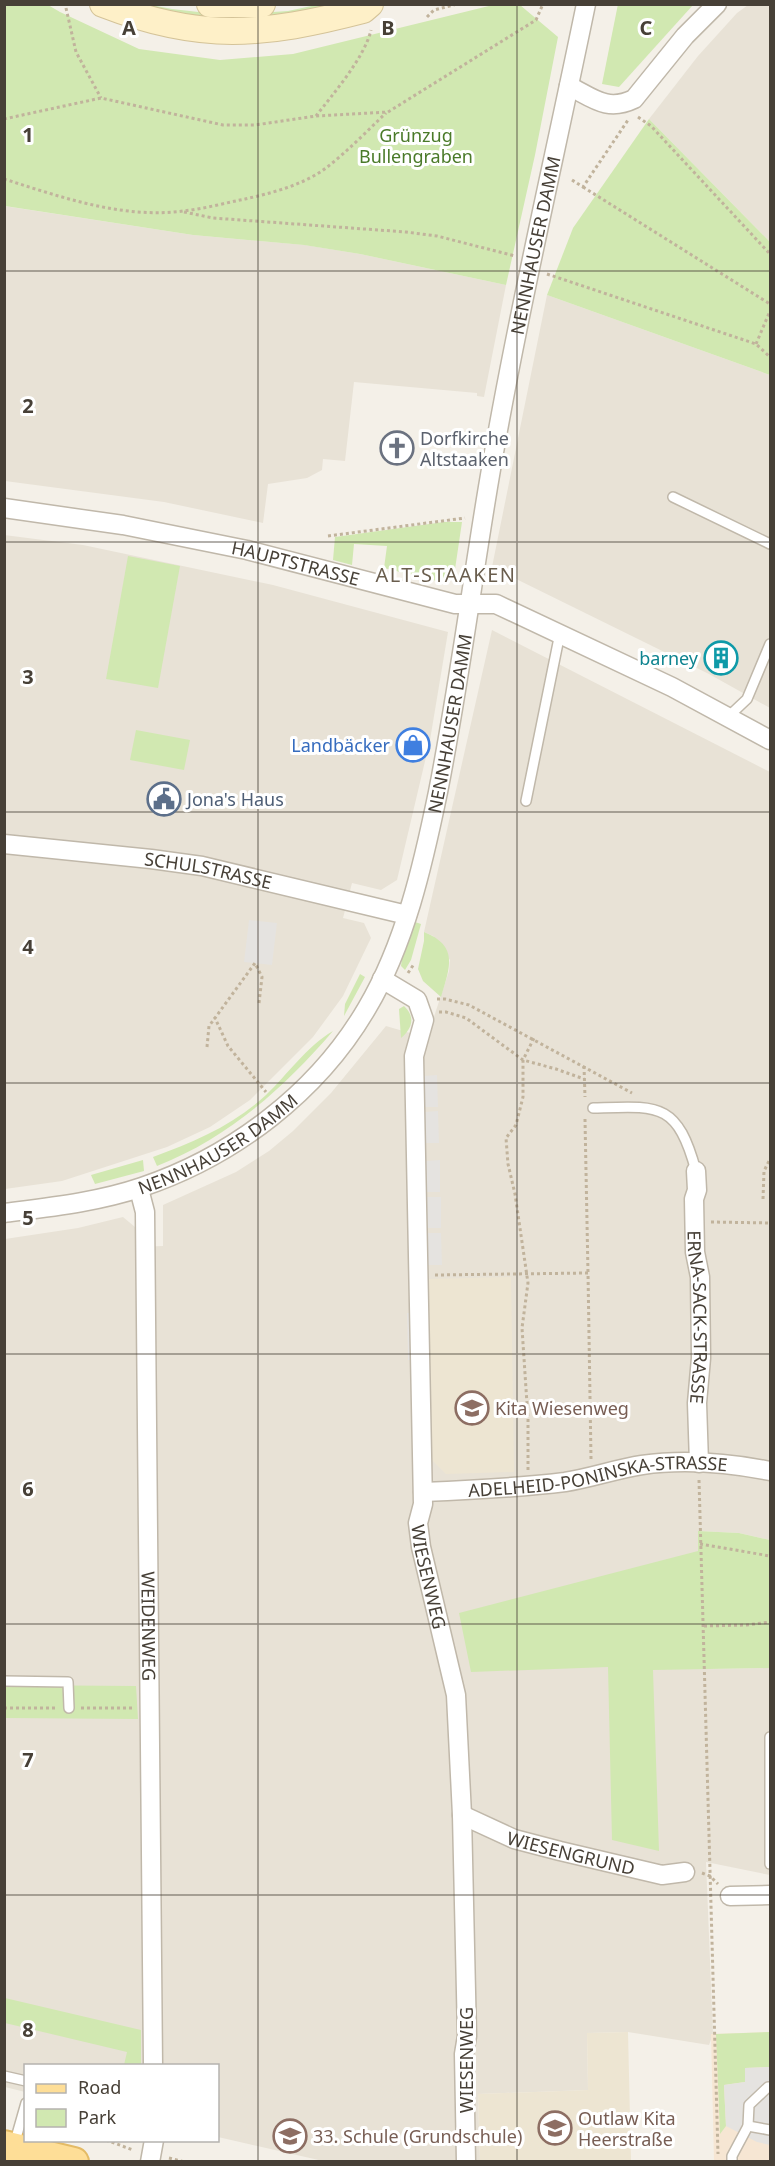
<svg xmlns="http://www.w3.org/2000/svg" width="775" height="2166" font-family="'Noto Sans',sans-serif">
	<rect width="100%" height="100%" fill="#f4f0e8"/>
	<!-- residential -->
	<g fill="#e8e2d6">
		<path d="M748,5H770V242L649,119L698,56L737,13Z"/>
		<path d="M4,206L193,235L305,245L360,254L506,285L484,397L477,396V393L354,382L345,461L323,459L322,470L307,478L268,484L263,523L164,502L5,481Z"/>
		<path d="M547,295L770,375V708L709,674L492,567Z"/>
		<path d="M4,535L83,545L273,585L448,632L430,740L397,880L381,890L352,883L343,918L364,923L371,938L343,996L313,1037L250,1100L210,1127L167,1147L62,1181L5,1189Z"/>
		<path d="M492,630L770,772V1540L739,1533L698,1531L701,1669L770,1668V1875L706,1862L713,2034L709,2045L628,2032L587,2033L588,2090L478,2094L480,2161H323L218,2137V2066H26L25,2092L5,2087V1239L78,1228L123,1217L135,1227V1247L163,1246V1205L236,1172L269,1151L293,1131L331,1093L386,1026L427,1038L449,971L450,960L433,936L424,932Z"/>
	</g>
	<!-- commercial -->
	<path fill="#f6e6d3" d="M770,2032V2161H714L711,2034Z"/>
	<!-- education -->
	<g fill="#ede5d2">
		<path d="M511,1277L514,1472L446,1474L432,1460L428,1279Z"/>
		<path d="M628,2032L631,2161H480L478,2094L588,2090L587,2033Z"/>
	</g>
	<!-- green -->
	<g fill="#d1e8b1">
		<path d="M618,4L693,5L619,87L602,84Z"/>
		<path d="M4,5H48L60,12L139,49L220,60L293,54L493,5H520L558,37L535,155L506,285L360,254L304,245L193,235L5,206Z"/>
		<path d="M131,5H151L172,9L225,15L288,11L316,5H345L308,13L220,22Z"/>
		<path d="M649,119L770,242V375L547,295L573,228Z"/>
		<path d="M444,522H462L454,576L445,583L384,568L387,546L354,544L352,565L333,560L335,537Z"/>
		<path d="M128,556L180,566L158,688L106,679Z"/>
		<path d="M136,730L190,740L184,770L130,760Z"/>
		<path d="M415,922L421,924L411,960L405,970L401,966L402,958Z"/>
		<path d="M424,932C459,946 450,967 441,997L423,981L418,969L424,941Z"/>
		<path d="M360,974L365,977L344,1016L345,1004Z"/>
		<path d="M404,1006C416,1017 412,1029 401,1038L399,1009Z"/>
		<path d="M333,1031C283,1089 228,1138 157,1166L153,1157C194,1142 234,1125 266,1095C288,1074 306,1047 333,1031Z"/>
		<path d="M143,1160L144,1171L95,1184L91,1175Z"/>
		<path d="M698,1531L739,1533L770,1540V1668L653,1670L659,1851L612,1840L608,1667L471,1672L459,1613L698,1551Z"/>
		<path d="M5,1685L136,1686L138,1719L5,1718Z"/>
		<path d="M5,1998L141,2030V2065H124L127,2052L5,2023Z"/>
		<path d="M770,2032V2067L745,2068V2082L724,2085L726,2126L720,2134L716,2034Z"/>
	</g>
	<!-- parking -->
	<g fill="#e5e3e0">
		<path d="M249,920L277,923L272,965L244,962Z"/>
		<path d="M437,1075L438,1107H424V1076Z"/>
		<path d="M438,1111L439,1143H425L424,1112Z"/>
		<path d="M440,1160V1192H426V1161Z"/>
		<path d="M426,1197H441V1228H427Z"/>
		<path d="M427,1233H441L442,1265H428Z"/>
		<path d="M407,1313H413V1360H408Z"/>
		<path d="M770,2067V2145L757,2142L726,2126L724,2085L745,2082V2068Z"/>
	</g>
	<g fill="none" stroke-linecap="round" stroke-linejoin="round">
		<!-- lane casing -->
		<g stroke="#c0b8aa" stroke-width="12">
			<g id="lane">
				<path d="M673,497L770,544"/>
				<path d="M729,716L747,699L770,644"/>
				<path d="M526,801L560,633"/>
				<path d="M593,1108C658,1106 677,1101 696,1171"/>
				<path d="M4,1681L68,1682L69,1708"/>
				<path d="M770,1737V1864"/>
				<path d="M4,2076L26,2081"/>
				<path d="M748,2126L770,2130"/>
				<path d="M14,2145L26,2103"/>
				<path d="M732,2162V2156L748,2126L749,2105L768,2087H770"/>
			</g>
		</g>
		<!-- street casing -->
		<g stroke="#c0b8aa" stroke-width="21">
			<g id="street">
				<path d="M569,86C593,98 607,112 634,99L685,36L717,4"/>
				<path id="s1" d="M4,508L123,525L247,550L455,604H496L672,687L770,740"/>
				<path id="s2" d="M4,844L151,859L202,866L407,915"/>
				<path id="s3" d="M382,979L417,1000L424,1020L414,1056L423,1504L418,1523L421,1547L456,1695L462,1815L467,2036L464,2054L466,2162"/>
				<path id="s4" d="M696,1171L697,1190L694,1199L695,1252L700,1277L701,1358L697,1403L699,1463"/>
				<path id="s5" d="M139,1189L145,1212L153,2066"/>
				<path id="s6" d="M4,1213C51,1207 98,1202 142,1187C234,1156 318,1092 367,1008C405,944 423,865 438,792C458,691 471,589 488,487C515,326 553,165 586,4"/>
				<path id="s7" d="M423,1492C471,1490 518,1488 565,1482C591,1478 616,1469 642,1465C684,1459 729,1463 770,1471"/>
				<path id="s8" d="M462,1815L514,1839L560,1851L662,1875L685,1872"/>
				<path d="M730,1896L770,1895"/>
				<path d="M150,2162L154,2140"/>
			</g>
		</g>
		<!-- secondary casing -->
		<g stroke="#d4c398" stroke-width="28">
			<g id="secondary">
				<path d="M103,4C201,42 263,36 363,10L370,4"/>
				<path d="M210,4H262"/>
			</g>
		</g>
		<!-- primary casing -->
		<g stroke="#e4bb66" stroke-width="32">
			<path id="primary" d="M4,2145L74,2162"/>
		</g>
		<!-- path -->
		<g stroke="#c1b39c" stroke-width="3" stroke-dasharray="3 3" stroke-linecap="butt">
			<path d="M66,8L76,52L101,98"/>
			<path d="M427,17L434,10L457,4"/>
			<path d="M316,116C333,94 365,57 371,30"/>
			<path d="M638,117L651,126L770,254"/>
			<path d="M4,119L101,98L223,125H255L316,116L388,112L536,20L543,4"/>
			<path d="M4,179C61,197 122,219 183,211C203,209 225,203 245,199C272,193 303,185 326,168C347,152 367,131 386,113"/>
			<path d="M572,180L583,187L628,120"/>
			<path d="M583,187L770,304"/>
			<path d="M184,212L213,218L406,232L437,236L515,256"/>
			<path d="M547,274L756,344L770,357"/>
			<path d="M756,344L770,311"/>
			<path d="M328,536L465,518"/>
			<path d="M408,973L414,964"/>
			<path d="M437,999H445L469,1005L632,1093"/>
			<path d="M259,1003L262,977L255,963L215,1018L228,1046L266,1092"/>
			<path d="M439,1012H446L466,1018L523,1060L556,1069L584,1079"/>
			<path d="M207,1047L209,1026L215,1018"/>
			<path d="M584,1066L585,1097"/>
			<path d="M585,1119L588,1273"/>
			<path d="M763,1199L764,1171L770,1159"/>
			<path d="M711,1222L770,1223"/>
			<path d="M435,1275L588,1273L591,1459"/>
			<path d="M528,1470V1419L522,1328L528,1283L515,1194L508,1164L506,1138L516,1125L523,1097V1060L534,1038"/>
			<path d="M699,1480L718,2154"/>
			<path d="M700,1544L770,1556"/>
			<path d="M704,1626L747,1625L770,1622"/>
			<path d="M4,1708H57"/>
			<path d="M81,1708H132"/>
			<path d="M702,1873L710,1876L718,1884"/>
			<path d="M106,2140L133,2150"/>
			<path d="M169,2158L185,2162"/>
		</g>
		<!-- lane -->
		<use href="#lane" stroke="#fff" stroke-width="9"/>
		<!-- street -->
		<use href="#street" stroke="#fff" stroke-width="18"/>
		<!-- secondary -->
		<use href="#secondary" stroke="#fef0c8" stroke-width="26"/>
		<!-- primary -->
		<use href="#primary" stroke="#fede97" stroke-width="28"/>
	</g>
	<!-- grid -->
	<path fill="none" stroke="#474037" stroke-width="1.5" stroke-opacity="0.55" d="M258,4V2162M517,4V2162M4,271H770M4,542H770M4,812H770M4,1083H770M4,1354H770M4,1624H770M4,1895H770"/>
	<!-- icons -->
	<defs>
		<g id="church-ring" transform="scale(1.725)"><circle r="9.5" fill="#fff" stroke="#6b7280" stroke-width="1.5"/><path d="M-1.2-6h2.4v3.5h3.3v2.4h-3.3V6h-2.4V-.1h-3.3v-2.4h3.3Z" fill="#6b7280"/></g>
		<g id="building-ring" transform="scale(1.725)"><circle r="9.5" fill="#fff" stroke="#0f9aa8" stroke-width="1.5"/><path d="M-4-6H4V6H1V3H-1V6H-4ZM-2.5-4.3h1.7v1.8h-1.7ZM.8-4.3h1.7v1.8H.8ZM-2.5-1h1.7V.8h-1.7ZM.8-1h1.7V.8H.8Z" fill="#0f9aa8"/></g>
		<g id="shop-ring" transform="scale(1.725)"><circle r="9.5" fill="#fff" stroke="#3f7fe0" stroke-width="1.5"/><path d="M-5-2.5h2.3a2.7 3.5 0 0 1 5.4 0H5L5.5 6h-11ZM-1.5-2.5h3a1.5 2.3 0 0 0-3 0Z" fill="#3f7fe0"/></g>
		<g id="civic-ring" transform="scale(1.725)"><circle r="9.5" fill="#fff" stroke="#5c6f8a" stroke-width="1.5"/><path d="M-.6-6.5H3V-4.5H.6V-3L4-1V1h2V6H-6V1h2V-1L-.6-3ZM-1.2 2.5V6h2.4V2.5Z" fill="#5c6f8a"/></g>
		<g id="school-ring" transform="scale(1.725)"><circle r="9.5" fill="#fff" stroke="#8d6e63" stroke-width="1.5"/><path d="M0-5L7-2L0 1L-7-2ZM-4 1L0 2.5L4 1V4Q0 6-4 4Z" fill="#8d6e63"/></g>
	</defs>
	<g fill-rule="evenodd">
		<use href="#church-ring" x="397" y="448"/>
		<use href="#building-ring" x="721" y="658"/>
		<use href="#shop-ring" x="413" y="745"/>
		<use href="#civic-ring" x="164" y="799"/>
		<use href="#school-ring" x="472" y="1408"/>
		<use href="#school-ring" x="555" y="2128"/>
		<use href="#school-ring" x="290" y="2136"/>
	</g>
	<g text-anchor="middle" dominant-baseline="central" stroke-width="6" stroke-linejoin="round" paint-order="stroke">
		<!-- park labels -->
		<g font-size="18" fill="#4a7a29" stroke="#fff">
			<text x="416" y="135">Grünzug<tspan x="416" dy="21">Bullengraben</tspan></text>
		</g>
		<!-- street labels -->
		<g font-size="18" fill="#474037" stroke="#fff">
			<text stroke="none"><textPath href="#s6" startOffset="1218">NENNHAUSER DAMM</textPath></text>
			<text stroke="none"><textPath href="#s1" startOffset="297">HAUPTSTRASSE</textPath></text>
			<text stroke="none"><textPath href="#s6" startOffset="732">NENNHAUSER DAMM</textPath></text>
			<text stroke="none"><textPath href="#s2" startOffset="206">SCHULSTRASSE</textPath></text>
			<text stroke="none"><textPath href="#s6" startOffset="228">NENNHAUSER DAMM</textPath></text>
			<text stroke="none"><textPath href="#s4" startOffset="147">ERNA-SACK-STRASSE</textPath></text>
			<text stroke="none"><textPath href="#s7" startOffset="176">ADELHEID-PONINSKA-STRASSE</textPath></text>
			<text stroke="none"><textPath href="#s3" startOffset="622">WIESENWEG</textPath></text>
			<text stroke="none"><textPath href="#s5" startOffset="438">WEIDENWEG</textPath></text>
			<text stroke="none"><textPath href="#s8" startOffset="116">WIESENGRUND</textPath></text>
			<text transform="translate(466 2060) rotate(-90)">WIESENWEG</text>
		</g>
		<!-- worship labels -->
		<g font-size="18" fill="#5b616d" stroke="#fff" text-anchor="start">
			<text x="420" y="438">Dorfkirche<tspan x="420" dy="21">Altstaaken</tspan></text>
		</g>
		<!-- culture labels -->
		<g font-size="18" fill="#0d838f" stroke="#fff" text-anchor="end">
			<text x="698" y="658">barney</text>
		</g>
		<!-- shop labels -->
		<g font-size="18" fill="#366cbe" stroke="#fff" text-anchor="end">
			<text x="390" y="745">Landbäcker</text>
		</g>
		<!-- service labels -->
		<g font-size="18" fill="#4e5e75" stroke="#fff" text-anchor="start">
			<text x="187" y="799">Jona's Haus</text>
		</g>
		<!-- education labels -->
		<g font-size="18" fill="#785e54" stroke="#fff" text-anchor="start">
			<text x="495" y="1408">Kita Wiesenweg</text>
			<text x="578" y="2118">Outlaw Kita<tspan x="578" dy="21">Heerstraße</tspan></text>
			<text x="313" y="2136">33. Schule (Grundschule)</text>
		</g>
		<!-- neighbourhood labels -->
		<g font-size="20" letter-spacing="1.5" fill="#6a5e4e" stroke="#fff">
			<text x="446" y="574">ALT-STAAKEN</text>
		</g>
	</g>
	<g font-size="20" text-anchor="middle" font-weight="bold" fill="#474037" stroke="#fff" stroke-width="6" stroke-linejoin="round" paint-order="stroke">
		<text x="129" y="35">A</text>
		<text x="388" y="35">B</text>
		<text x="646" y="35">C</text>
		<text x="28" y="142">1</text>
		<text x="28" y="413">2</text>
		<text x="28" y="684">3</text>
		<text x="28" y="954">4</text>
		<text x="28" y="1225">5</text>
		<text x="28" y="1496">6</text>
		<text x="28" y="1767">7</text>
		<text x="28" y="2037">8</text>
	</g>
	<!-- border -->
	<rect width="775" height="2166" fill="none" stroke="#474037" stroke-width="12"/>
	<!-- legend -->
	<rect x="24" y="2064" width="195" height="78" fill="#ffffff" stroke="#b5b3af" stroke-width="1.5"/>
	<rect x="36" y="2084" width="30" height="9" fill="#fede97" stroke="#b5b3af" stroke-width="1.5"/>
	<text x="78" y="2094" font-size="18" fill="#474037">Road</text>
	<rect x="36" y="2109" width="30" height="18" fill="#d1e8b1" stroke="#b5b3af" stroke-width="1.5"/>
	<text x="78" y="2124" font-size="18" fill="#474037">Park</text>
</svg>
